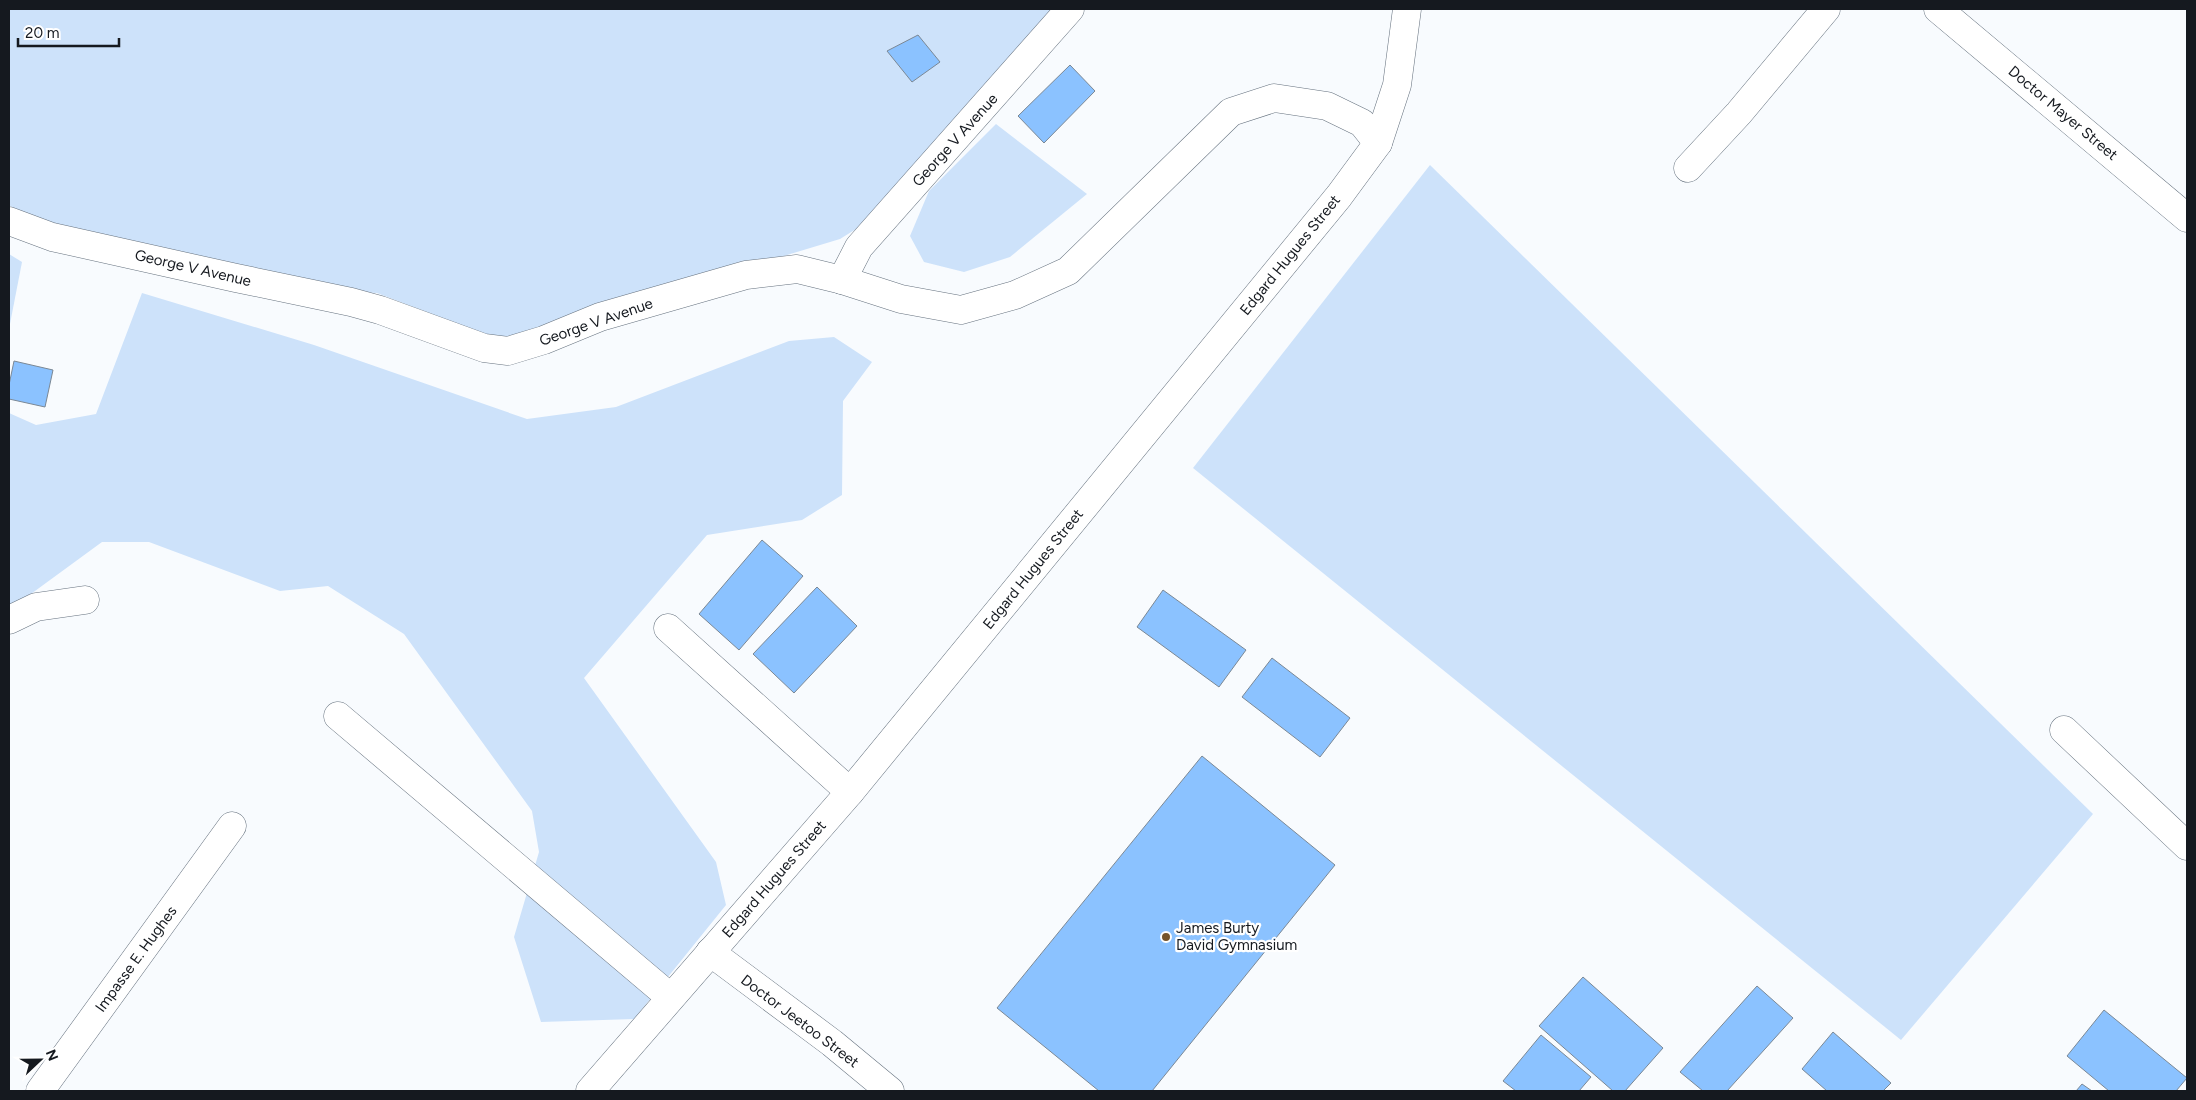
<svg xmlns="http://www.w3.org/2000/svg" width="2196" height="1100" font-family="Figtree,sans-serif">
	<rect width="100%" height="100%" fill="#f8fbfe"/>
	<!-- green -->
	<g fill="#cde2fa">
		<path d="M9,9H1056L1050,45L1042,62L925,174L877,216L840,239L787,255L530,349L486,335L377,293L224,284L66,241L9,205Z"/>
		<path d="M996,124L1087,194L1010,257L964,272L924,262L910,236L929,191Z"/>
		<path d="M1430,165L2093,814L1901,1040L1193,468Z"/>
		<path d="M9,254L22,262L9,329Z"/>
		<path d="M142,293L314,345L527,419L616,407L789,341L834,337L872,362L843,401L842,495L802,520L707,535L584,678L716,862L726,905L634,1019L541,1022L514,937L539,852L532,811L404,634L328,586L280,591L149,542H102L9,610V413L36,425L96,414Z"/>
	</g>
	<!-- building -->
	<g fill="#8bc2ff" stroke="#7b8895">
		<path d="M918,35L940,62L912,82L887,51Z"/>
		<path d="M1070,65L1095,91L1044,143L1018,116Z"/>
		<path d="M14,361L53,370L45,407L9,399V385Z"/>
		<path d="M762,540L803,576L739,650L699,614Z"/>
		<path d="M817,587L857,626L794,693L753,654Z"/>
		<path d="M1163,590L1246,650L1219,687L1137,627Z"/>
		<path d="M1272,658L1350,718L1320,757L1242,697Z"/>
		<path d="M1202,756L1335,865L1152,1091H1099L997,1008Z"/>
		<path d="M1583,977L1663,1048L1625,1091H1613L1539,1026Z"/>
		<path d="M1757,986L1793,1018L1727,1091H1703L1680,1072Z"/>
		<path d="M2104,1010L2187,1078L2176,1091H2109L2067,1056Z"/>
		<path d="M1833,1032L1891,1083L1883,1091H1827L1802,1069Z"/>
		<path d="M1541,1035L1591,1077L1579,1091H1516L1503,1081Z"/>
		<path d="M2082,1084L2092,1091H2076Z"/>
	</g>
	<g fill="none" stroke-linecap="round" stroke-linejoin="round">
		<!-- minor casing -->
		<g stroke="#66727f" stroke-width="29">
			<g id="minor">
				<path d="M1938,9L2187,218"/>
				<path d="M1688,168L1739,113L1826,9"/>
				<path d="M9,221L52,237L236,278L351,302L380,310L484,348L508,351L544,340L600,317L746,275L797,269L842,280L901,299L961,310L1015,295L1068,271L1231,112L1274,98L1327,106L1362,123L1378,143"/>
				<path d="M842,280L859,247L1070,9"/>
				<path d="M9,620L36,607L85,600"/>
				<path d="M668,628L850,792"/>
				<path d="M338,716L670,997"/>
				<path d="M2064,730L2187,846"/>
				<path d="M710,952L832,1043L890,1091"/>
				<path d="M40,1091L232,826"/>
				<path d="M590,1091L850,792L1339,196L1378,143L1397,85L1407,9"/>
			</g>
		</g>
		<!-- minor -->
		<use href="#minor" stroke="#fff" stroke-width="28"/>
	</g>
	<!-- markers -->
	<circle fill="#75542b" stroke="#fff" stroke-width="2" cx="1166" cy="937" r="5"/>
	<g text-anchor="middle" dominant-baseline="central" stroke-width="4.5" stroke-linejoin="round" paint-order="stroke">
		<!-- street labels -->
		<g font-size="15" fill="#15191f" stroke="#fff">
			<text transform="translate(2063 113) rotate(40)">Doctor Mayer Street</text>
			<text transform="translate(955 140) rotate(-48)">George V Avenue</text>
			<text transform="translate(1290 255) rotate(-51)">Edgard Hugues Street</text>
			<text transform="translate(193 268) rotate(13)">George V Avenue</text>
			<text transform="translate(596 322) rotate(-19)">George V Avenue</text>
			<text transform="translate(1033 569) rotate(-51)">Edgard Hugues Street</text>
			<text transform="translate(774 879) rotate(-49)">Edgard Hugues Street</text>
			<text transform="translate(136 959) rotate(-54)">Impasse E. Hughes</text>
			<text transform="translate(800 1021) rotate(37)">Doctor Jeetoo Street</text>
		</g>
		<!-- poi labels -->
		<g font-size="15" fill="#15191f" stroke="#fff" text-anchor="start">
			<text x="1176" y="928">James Burty<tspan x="1176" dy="17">David Gymnasium</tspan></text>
		</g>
	</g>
	<!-- border -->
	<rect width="2196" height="1100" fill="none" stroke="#15191f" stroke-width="20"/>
	<!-- north arrow -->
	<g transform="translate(40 1060) rotate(68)" stroke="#ffffff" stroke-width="4" paint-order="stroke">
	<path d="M0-4L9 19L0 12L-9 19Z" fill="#15191f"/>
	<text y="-8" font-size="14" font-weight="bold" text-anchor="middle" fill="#15191f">N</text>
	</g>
	<!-- scale -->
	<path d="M18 38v8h101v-8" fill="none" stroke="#15191f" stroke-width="2.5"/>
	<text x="25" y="38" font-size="15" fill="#15191f" stroke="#ffffff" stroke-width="4" paint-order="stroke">20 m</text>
</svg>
